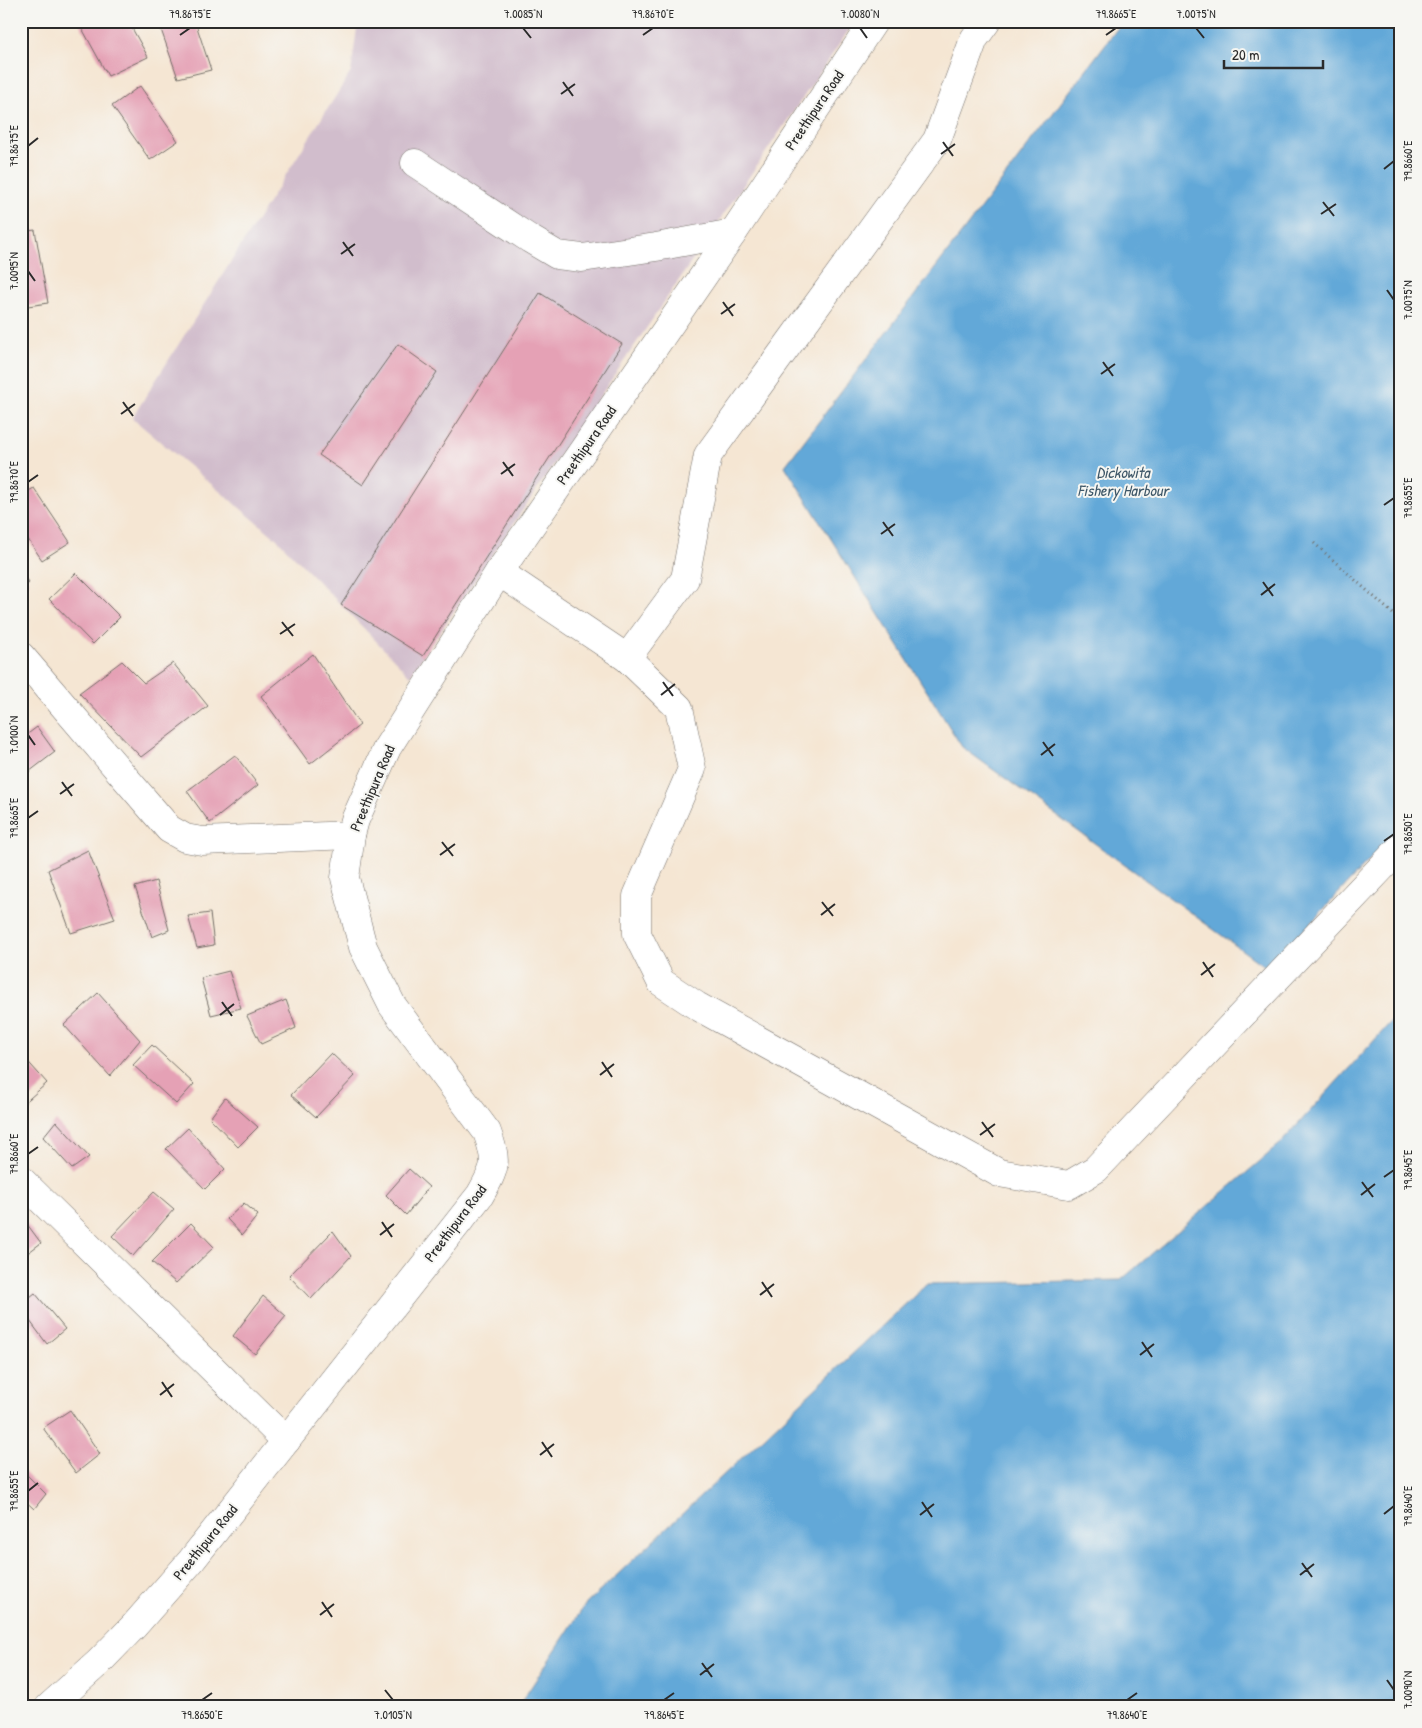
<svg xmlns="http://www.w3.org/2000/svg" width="1422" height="1728" font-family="'Patrick Hand',sans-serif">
	<rect width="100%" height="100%" fill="#f6f6f2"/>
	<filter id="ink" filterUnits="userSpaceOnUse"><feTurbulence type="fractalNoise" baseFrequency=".02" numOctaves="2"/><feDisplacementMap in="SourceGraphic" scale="10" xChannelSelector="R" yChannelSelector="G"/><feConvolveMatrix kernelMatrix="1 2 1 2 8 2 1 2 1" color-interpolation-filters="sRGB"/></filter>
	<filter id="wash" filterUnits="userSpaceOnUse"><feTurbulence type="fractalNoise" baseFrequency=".0096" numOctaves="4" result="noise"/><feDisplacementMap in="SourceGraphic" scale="20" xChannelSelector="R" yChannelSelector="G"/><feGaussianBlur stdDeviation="1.12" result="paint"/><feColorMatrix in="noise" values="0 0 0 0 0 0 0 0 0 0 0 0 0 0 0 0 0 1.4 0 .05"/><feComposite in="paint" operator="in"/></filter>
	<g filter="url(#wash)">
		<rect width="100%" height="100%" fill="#f5e6d3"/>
		<!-- industrial -->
		<path fill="#d1bdcc" d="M358,21H855L410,676L277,539L132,418L351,72Z"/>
		<!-- water -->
		<g fill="#62a8d8" stroke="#466a82">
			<path d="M1123,21H1401V826L1268,969L962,747L785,466Z"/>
			<path d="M1401,1011V1707H518L585,1605L927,1284L1121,1280L1280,1144Z"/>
		</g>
		<g id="blocks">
			<!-- building -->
			<g fill="#e5a1b5">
				<path d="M78,21H128L148,57L108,76Z"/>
				<path d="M158,21H195L211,70L178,78Z"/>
				<path d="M140,86L178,141L150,160L112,106Z"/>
				<path d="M35,230L48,303L21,307V232Z"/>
				<path d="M540,293L622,344L423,656L341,605Z"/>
				<path d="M398,344L437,372L363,485L319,455Z"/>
				<path d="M34,488L70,542L42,560L21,529V495Z"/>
				<path d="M21,573L29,583L21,591Z"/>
				<path d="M76,573L120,617L93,644L49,599Z"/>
				<path d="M313,654L360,725L310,764L261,696Z"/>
				<path d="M122,661L144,683L173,663L208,706L141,757L79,693Z"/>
				<path d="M37,727L55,752L21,778V739Z"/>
				<path d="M235,755L258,785L210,823L187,791Z"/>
				<path d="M88,850L115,919L71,933L48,870Z"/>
				<path d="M156,881L169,930L152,937L135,887Z"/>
				<path d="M210,913L214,945L197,948L188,916Z"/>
				<path d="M229,971L241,1008L211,1015L201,978Z"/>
				<path d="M98,993L140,1040L110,1076L64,1025Z"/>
				<path d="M286,1000L296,1028L261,1044L247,1016Z"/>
				<path d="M152,1045L194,1084L176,1104L133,1065Z"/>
				<path d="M331,1053L355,1076L316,1117L291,1095Z"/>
				<path d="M23,1056L47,1083L21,1106V1057Z"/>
				<path d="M225,1098L258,1127L238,1147L210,1118Z"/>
				<path d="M56,1121L89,1157L72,1169L43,1137Z"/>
				<path d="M188,1128L225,1169L205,1189L166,1149Z"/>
				<path d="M409,1169L429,1187L406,1215L386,1195Z"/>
				<path d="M154,1192L174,1209L133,1256L112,1236Z"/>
				<path d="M244,1203L258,1215L242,1235L227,1219Z"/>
				<path d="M21,1216L41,1243L21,1258Z"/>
				<path d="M191,1223L214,1247L176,1283L152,1262Z"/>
				<path d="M333,1231L351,1256L311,1299L289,1276Z"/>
				<path d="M35,1293L65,1329L47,1344L21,1309V1304Z"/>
				<path d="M263,1296L286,1316L255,1354L233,1336Z"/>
				<path d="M70,1410L100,1454L76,1473L43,1428Z"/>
				<path d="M21,1469L46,1494L34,1509L21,1497Z"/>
			</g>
		</g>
	</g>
	<g filter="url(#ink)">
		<use href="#blocks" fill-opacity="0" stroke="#726c66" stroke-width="1"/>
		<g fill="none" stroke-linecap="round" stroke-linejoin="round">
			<!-- minor casing -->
			<g stroke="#726c66" stroke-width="29">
				<g id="minor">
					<path d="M415,163L530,239L557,255L582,258L656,247L733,233"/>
					<path d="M499,572L627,658L679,708L692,769L637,896V934L661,982L697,1006L999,1173L1069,1185L1096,1169L1401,847"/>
					<path d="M21,656L169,829L185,838L202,841L351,835"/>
					<path d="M627,658L685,579L708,455L937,140L974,39L987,21"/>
					<path d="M21,1180L286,1441"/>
					<path d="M49,1707L98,1663L134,1626L191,1561L480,1195C496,1167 498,1163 487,1132L392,1005L363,947L345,878L351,835L355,820L387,748L499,572L733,233L874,21"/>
				</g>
			</g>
			<!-- path -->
			<path stroke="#726c66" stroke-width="3" stroke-dasharray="1 4" stroke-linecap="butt" d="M1314,543L1401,621"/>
			<!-- minor -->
			<use href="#minor" stroke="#fff" stroke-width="28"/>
		</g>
	</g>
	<!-- ticks -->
	<path fill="none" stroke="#2b2b2b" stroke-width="2" d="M523,28L531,38M860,28L867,38M1196,28L1204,38M180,35L190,28M643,35L653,28M1106,35L1116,28M563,82L573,96M561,94L575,84M943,142L953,156M28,146L38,138M941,154L955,144M1384,169L1394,161M1323,202L1334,216M1321,214L1336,204M343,242L353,256M341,254L355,244M28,271L35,281M1387,290L1394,300M723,302L733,316M721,314L735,304M1103,362L1113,376M1101,374L1115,364M123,402L133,416M121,414L135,404M503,462L513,476M501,474L515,464M28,482L38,475M1384,505L1394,498M883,522L893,536M881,534L895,524M1263,582L1273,596M1261,595L1275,584M282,622L293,636M280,634L295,624M663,682L673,696M661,695L675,684M28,735L35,745M1043,742L1053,756M1041,755L1055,744M62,782L72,796M60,794L74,784M28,818L38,811M1384,841L1394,834M442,842L453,856M440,855L455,844M822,902L833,916M821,915L835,904M1203,962L1213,977M1201,975L1215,964M222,1002L232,1016M220,1015L234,1004M602,1062L612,1077M600,1075L614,1064M982,1122L993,1137M980,1135L995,1124M28,1154L38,1147M1384,1177L1394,1170M1362,1182L1373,1197M1361,1195L1375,1184M382,1222L392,1237M380,1235L394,1224M762,1282L772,1297M760,1295L774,1284M1142,1342L1152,1357M1140,1355L1154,1344M162,1382L172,1397M160,1395L174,1384M542,1442L552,1457M540,1455L554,1444M28,1491L38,1483M922,1502L932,1517M1384,1514L1394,1506M920,1515L934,1504M1302,1563L1312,1577M1300,1575L1314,1564M322,1602L332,1617M320,1615L334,1604M702,1663L712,1677M700,1675L714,1664M1387,1680L1394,1690M385,1690L393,1700M202,1700L212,1693M664,1700L674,1693M1127,1700L1137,1693"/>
	<g text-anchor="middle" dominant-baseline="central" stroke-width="4" stroke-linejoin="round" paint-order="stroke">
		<!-- street labels -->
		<g font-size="15" fill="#2b2b2b" stroke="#f6f6f2">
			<text transform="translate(814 110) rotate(-56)">Preethipura Road</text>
			<text transform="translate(586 445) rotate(-55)">Preethipura Road</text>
			<text transform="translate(372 788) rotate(-67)">Preethipura Road</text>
			<text transform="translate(455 1223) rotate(-53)">Preethipura Road</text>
			<text transform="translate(205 1542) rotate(-51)">Preethipura Road</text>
		</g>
		<!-- water labels -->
		<g font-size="16" font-style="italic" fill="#3e5768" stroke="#f6f6f2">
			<text x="1123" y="472">Dickowita<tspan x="1123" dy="18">Fishery Harbour</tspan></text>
		</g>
	</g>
	<!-- margin -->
	<rect width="1422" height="1728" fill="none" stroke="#f6f6f2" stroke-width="55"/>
	<!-- scale -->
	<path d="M1224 60v8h99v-8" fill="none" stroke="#2b2b2b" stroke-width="2.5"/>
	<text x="1232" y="60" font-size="15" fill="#2b2b2b" stroke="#f6f6f2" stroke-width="4" paint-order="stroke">20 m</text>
	<rect x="28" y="28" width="1366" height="1672" fill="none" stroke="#2b2b2b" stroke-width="2"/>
	<g font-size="12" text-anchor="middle" fill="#2b2b2b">
		<text x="190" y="18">79.8675°E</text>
		<text x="523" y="18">7.0085°N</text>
		<text x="653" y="18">79.8670°E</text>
		<text x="860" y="18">7.0080°N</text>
		<text x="1116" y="18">79.8665°E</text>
		<text x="1196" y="18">7.0075°N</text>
		<text transform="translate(14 146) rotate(-90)" y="4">79.8675°E</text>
		<text transform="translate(1408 161) rotate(-90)" y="4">79.8660°E</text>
		<text transform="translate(14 271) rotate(-90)" y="4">7.0095°N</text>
		<text transform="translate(1408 300) rotate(-90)" y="4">7.0075°N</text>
		<text transform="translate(14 482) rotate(-90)" y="4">79.8670°E</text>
		<text transform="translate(1408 498) rotate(-90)" y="4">79.8655°E</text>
		<text transform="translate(14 735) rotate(-90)" y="4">7.0100°N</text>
		<text transform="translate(14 818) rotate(-90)" y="4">79.8665°E</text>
		<text transform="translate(1408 834) rotate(-90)" y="4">79.8650°E</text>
		<text transform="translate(14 1154) rotate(-90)" y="4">79.8660°E</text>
		<text transform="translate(1408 1170) rotate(-90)" y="4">79.8645°E</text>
		<text transform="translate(14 1491) rotate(-90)" y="4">79.8655°E</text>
		<text transform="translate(1408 1506) rotate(-90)" y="4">79.8640°E</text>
		<text transform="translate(1408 1690) rotate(-90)" y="4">7.0090°N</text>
		<text x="202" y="1719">79.8650°E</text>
		<text x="393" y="1719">7.0105°N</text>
		<text x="664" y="1719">79.8645°E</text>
		<text x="1127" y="1719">79.8640°E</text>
	</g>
</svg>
